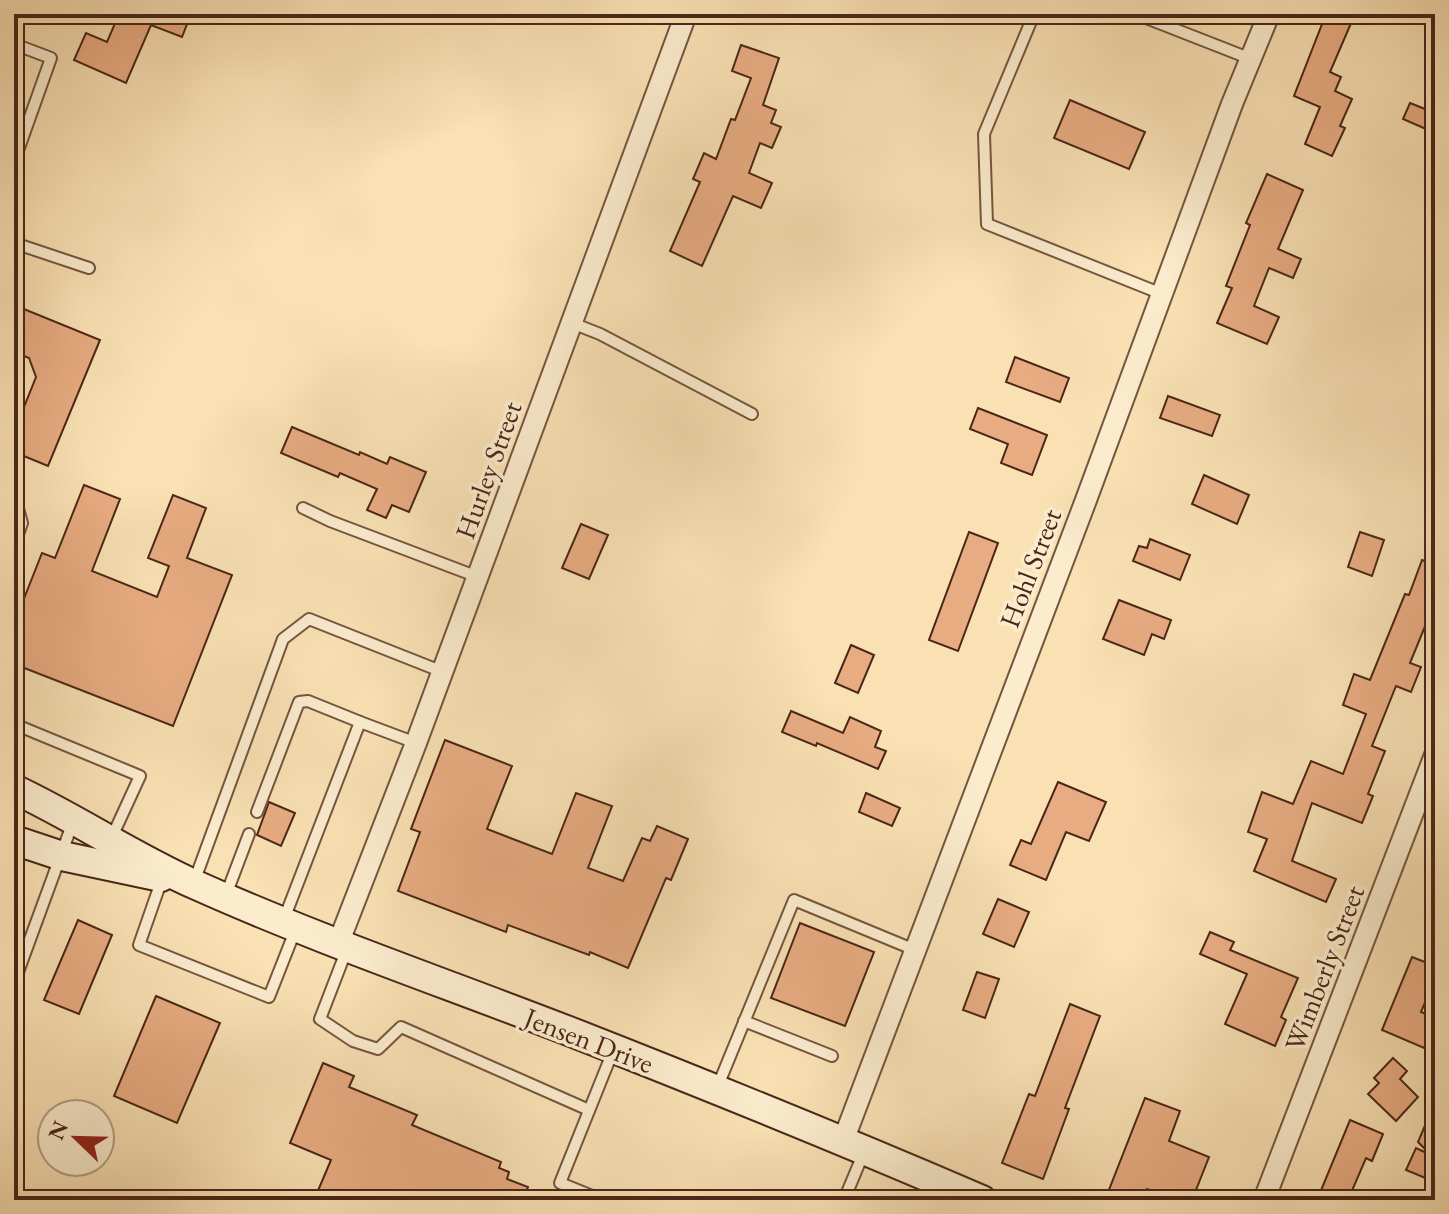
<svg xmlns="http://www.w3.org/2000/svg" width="1449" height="1214" font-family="'EB Garamond',serif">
	<rect width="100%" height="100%" fill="#f9e1b4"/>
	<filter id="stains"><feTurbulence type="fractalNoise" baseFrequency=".0025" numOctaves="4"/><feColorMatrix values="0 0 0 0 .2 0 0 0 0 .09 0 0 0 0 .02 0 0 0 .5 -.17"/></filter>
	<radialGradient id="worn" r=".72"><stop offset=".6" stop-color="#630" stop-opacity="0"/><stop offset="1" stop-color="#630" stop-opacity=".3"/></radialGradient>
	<!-- building -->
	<g fill="#e8ac82" stroke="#4b2618" stroke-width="2">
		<path d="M119,14H191L182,37L151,25L126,83L74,60L86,33L107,42Z"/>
		<path d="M1326,14H1355L1330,72L1341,77L1335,91L1352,99L1340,126L1345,128L1332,156L1305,144L1320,107L1294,96Z"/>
		<path d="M741,45L779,58L763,105L776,110L771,123L781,127L772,148L760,143L749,173L772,183L761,208L733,196L702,266L670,251L700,182L693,179L704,153L716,159L731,119L735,120L751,78L732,71Z"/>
		<path d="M1070,100L1145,132L1129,169L1054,138Z"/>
		<path d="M1410,103L1435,113V133L1403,119Z"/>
		<path d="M1267,174L1303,190L1278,249L1301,259L1293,278L1269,268L1254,306L1279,317L1267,344L1217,323L1232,288L1226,286L1250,225L1246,223Z"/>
		<path d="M14,305L100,340L48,466L14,452V432L36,377L29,358L14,352Z"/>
		<path d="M1015,357L1069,378L1060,402L1006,382Z"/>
		<path d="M1168,396L1220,415L1212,436L1160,418Z"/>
		<path d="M978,408L1047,435L1032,475L1001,463L1008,444L970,429Z"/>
		<path d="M292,427L359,455L360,452L387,464L390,457L426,472L409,512L392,505L386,518L367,510L377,489L340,473L338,477L281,453Z"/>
		<path d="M1204,475L1249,495L1237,524L1192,504Z"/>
		<path d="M84,485L120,499L92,571L157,597L169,566L148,558L173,495L206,508L187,558L232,575L173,726L14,664V624L42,553L55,558Z"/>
		<path d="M581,524L608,535L589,579L562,568Z"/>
		<path d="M969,532L998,543L958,651L929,640Z"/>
		<path d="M1360,532L1384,540L1372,576L1348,567Z"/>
		<path d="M1150,539L1190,555L1180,580L1133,561L1139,546L1147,548Z"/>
		<path d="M1422,560L1435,565V602L1410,663L1421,667L1411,692L1396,686L1372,746L1385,751L1368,794L1373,796L1362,823L1312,803L1292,861L1336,879L1326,902L1254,871L1267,839L1248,832L1262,792L1293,804L1311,761L1343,774L1366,714L1343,705L1354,674L1370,680L1405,594L1409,595Z"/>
		<path d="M1119,600L1171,620L1164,639L1152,634L1144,655L1103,639Z"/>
		<path d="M851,645L874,655L858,693L835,683Z"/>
		<path d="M791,711L843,733L850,717L881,731L875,747L886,751L878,769L817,743L816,746L782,732Z"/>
		<path d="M445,740L512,766L487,829L552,854L576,793L612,806L588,868L623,881L642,838L650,841L657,826L688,839L671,880L666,878L628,968L590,952L589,955L508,925L506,932L398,891L420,832L411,829Z"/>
		<path d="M1058,782L1106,802L1089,841L1066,832L1046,880L1010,865L1021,840L1031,844Z"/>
		<path d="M866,793L900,808L892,826L859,812Z"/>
		<path d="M269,802L295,813L281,846L257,835Z"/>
		<path d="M998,899L1029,912L1014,947L983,934Z"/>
		<path d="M78,920L112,935L79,1014L44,1000Z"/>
		<path d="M800,923L874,952L845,1026L771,998Z"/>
		<path d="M1210,932L1234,942L1230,950L1298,978L1281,1017L1286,1020L1275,1046L1225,1024L1247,974L1200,954Z"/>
		<path d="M1412,957L1435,966V979L1421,1012L1435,1018L1424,1048L1382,1030Z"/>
		<path d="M977,972L999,979L985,1018L963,1010Z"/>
		<path d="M156,996L220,1023L177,1123L114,1096Z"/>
		<path d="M1070,1004L1100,1016L1065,1108L1069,1109L1043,1179L1002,1163L1029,1094L1035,1096Z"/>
		<path d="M1393,1058L1407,1071L1400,1079L1418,1097L1396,1121L1368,1094L1379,1083L1374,1078Z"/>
		<path d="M323,1063L354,1076L349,1087L417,1115L412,1125L501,1162L499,1168L509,1172L507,1179L528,1187L523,1200H314L331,1160L290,1143Z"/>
		<path d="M1145,1098L1180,1111L1169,1141L1209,1157L1192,1200H1176L1147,1189L1143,1200H1105Z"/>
		<path d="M1435,1102V1182L1406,1170L1416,1148L1431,1155L1418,1142Z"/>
		<path d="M1350,1120L1383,1134L1372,1161L1366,1158L1348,1200H1317Z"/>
	</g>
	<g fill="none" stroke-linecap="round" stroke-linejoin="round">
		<!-- service casing -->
		<g stroke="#76553f" stroke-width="14">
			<g id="service">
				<path d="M1034,14L984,134L987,224L1162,294"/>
				<path d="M1136,14L1251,59"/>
				<path d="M14,44L51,58L19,148L14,146"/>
				<path d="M14,243L89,268"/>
				<path d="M572,323L600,334L752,414"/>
				<path d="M14,494L22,523L14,546"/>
				<path d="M303,508L330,521L478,577"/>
				<path d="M14,724L140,776L111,839"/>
				<path d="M257,812L299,702L308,701L360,722"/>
				<path d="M162,879L139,945L269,997L295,931"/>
				<path d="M194,882L283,639L309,619L443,672"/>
				<path d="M226,895L249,834"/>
				<path d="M284,919L360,722L416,743"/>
				<path d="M347,949L320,1019L353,1041L378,1049L401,1027L589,1110"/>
				<path d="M14,983L73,822"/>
				<path d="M744,1021L832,1056"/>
				<path d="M717,1088L794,900L915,950"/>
				<path d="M602,1200L560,1183L613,1051"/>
				<path d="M844,1200L864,1152"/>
			</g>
		</g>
		<!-- minor casing -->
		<g stroke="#76553f" stroke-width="24">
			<g id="minor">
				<path d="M338,944L416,743L686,14"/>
				<path d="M843,1141L1086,500L1232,104L1269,14"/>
				<path d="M1264,1200L1435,755"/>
			</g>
		</g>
		<!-- secondary casing -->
		<g stroke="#4b2618" stroke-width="32">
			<g id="secondary">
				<path d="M14,789C76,818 133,857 196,885C321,941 451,985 579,1035C714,1088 849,1143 982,1200"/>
				<path d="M14,840L62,856L161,877"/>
			</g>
		</g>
		<!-- service -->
		<use href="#service" stroke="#fbecce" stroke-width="10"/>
		<!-- minor -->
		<use href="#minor" stroke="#fbecce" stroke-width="20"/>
		<!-- secondary -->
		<use href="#secondary" stroke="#fbecce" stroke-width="28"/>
	</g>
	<g text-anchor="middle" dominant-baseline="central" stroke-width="7" stroke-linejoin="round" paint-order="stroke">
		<!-- street labels -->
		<g font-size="28" fill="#4b2618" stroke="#fbecce">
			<text transform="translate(488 470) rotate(-70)">Hurley Street</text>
			<text transform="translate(1030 568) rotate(-69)">Hohl Street</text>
			<text transform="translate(1324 968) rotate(-69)">Wimberly Street</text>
			<text transform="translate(589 1040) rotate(21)">Jensen Drive</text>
		</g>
	</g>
	<!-- margin -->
	<rect width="1449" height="1214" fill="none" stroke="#f9e1b4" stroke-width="48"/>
	<rect x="16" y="16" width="1417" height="1182" fill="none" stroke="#4b2618" stroke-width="4"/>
	<rect x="24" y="24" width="1401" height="1166" fill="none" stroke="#4b2618" stroke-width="2"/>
	<!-- north arrow -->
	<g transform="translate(76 1138) rotate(293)"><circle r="38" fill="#fbecce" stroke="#b59d85" stroke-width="2"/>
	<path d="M0-6L14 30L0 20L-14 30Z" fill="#8f2418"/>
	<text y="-12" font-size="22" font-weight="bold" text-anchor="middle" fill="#4b2618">N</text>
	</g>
	<rect width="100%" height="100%" filter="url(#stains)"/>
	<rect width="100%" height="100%" fill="url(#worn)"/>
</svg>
